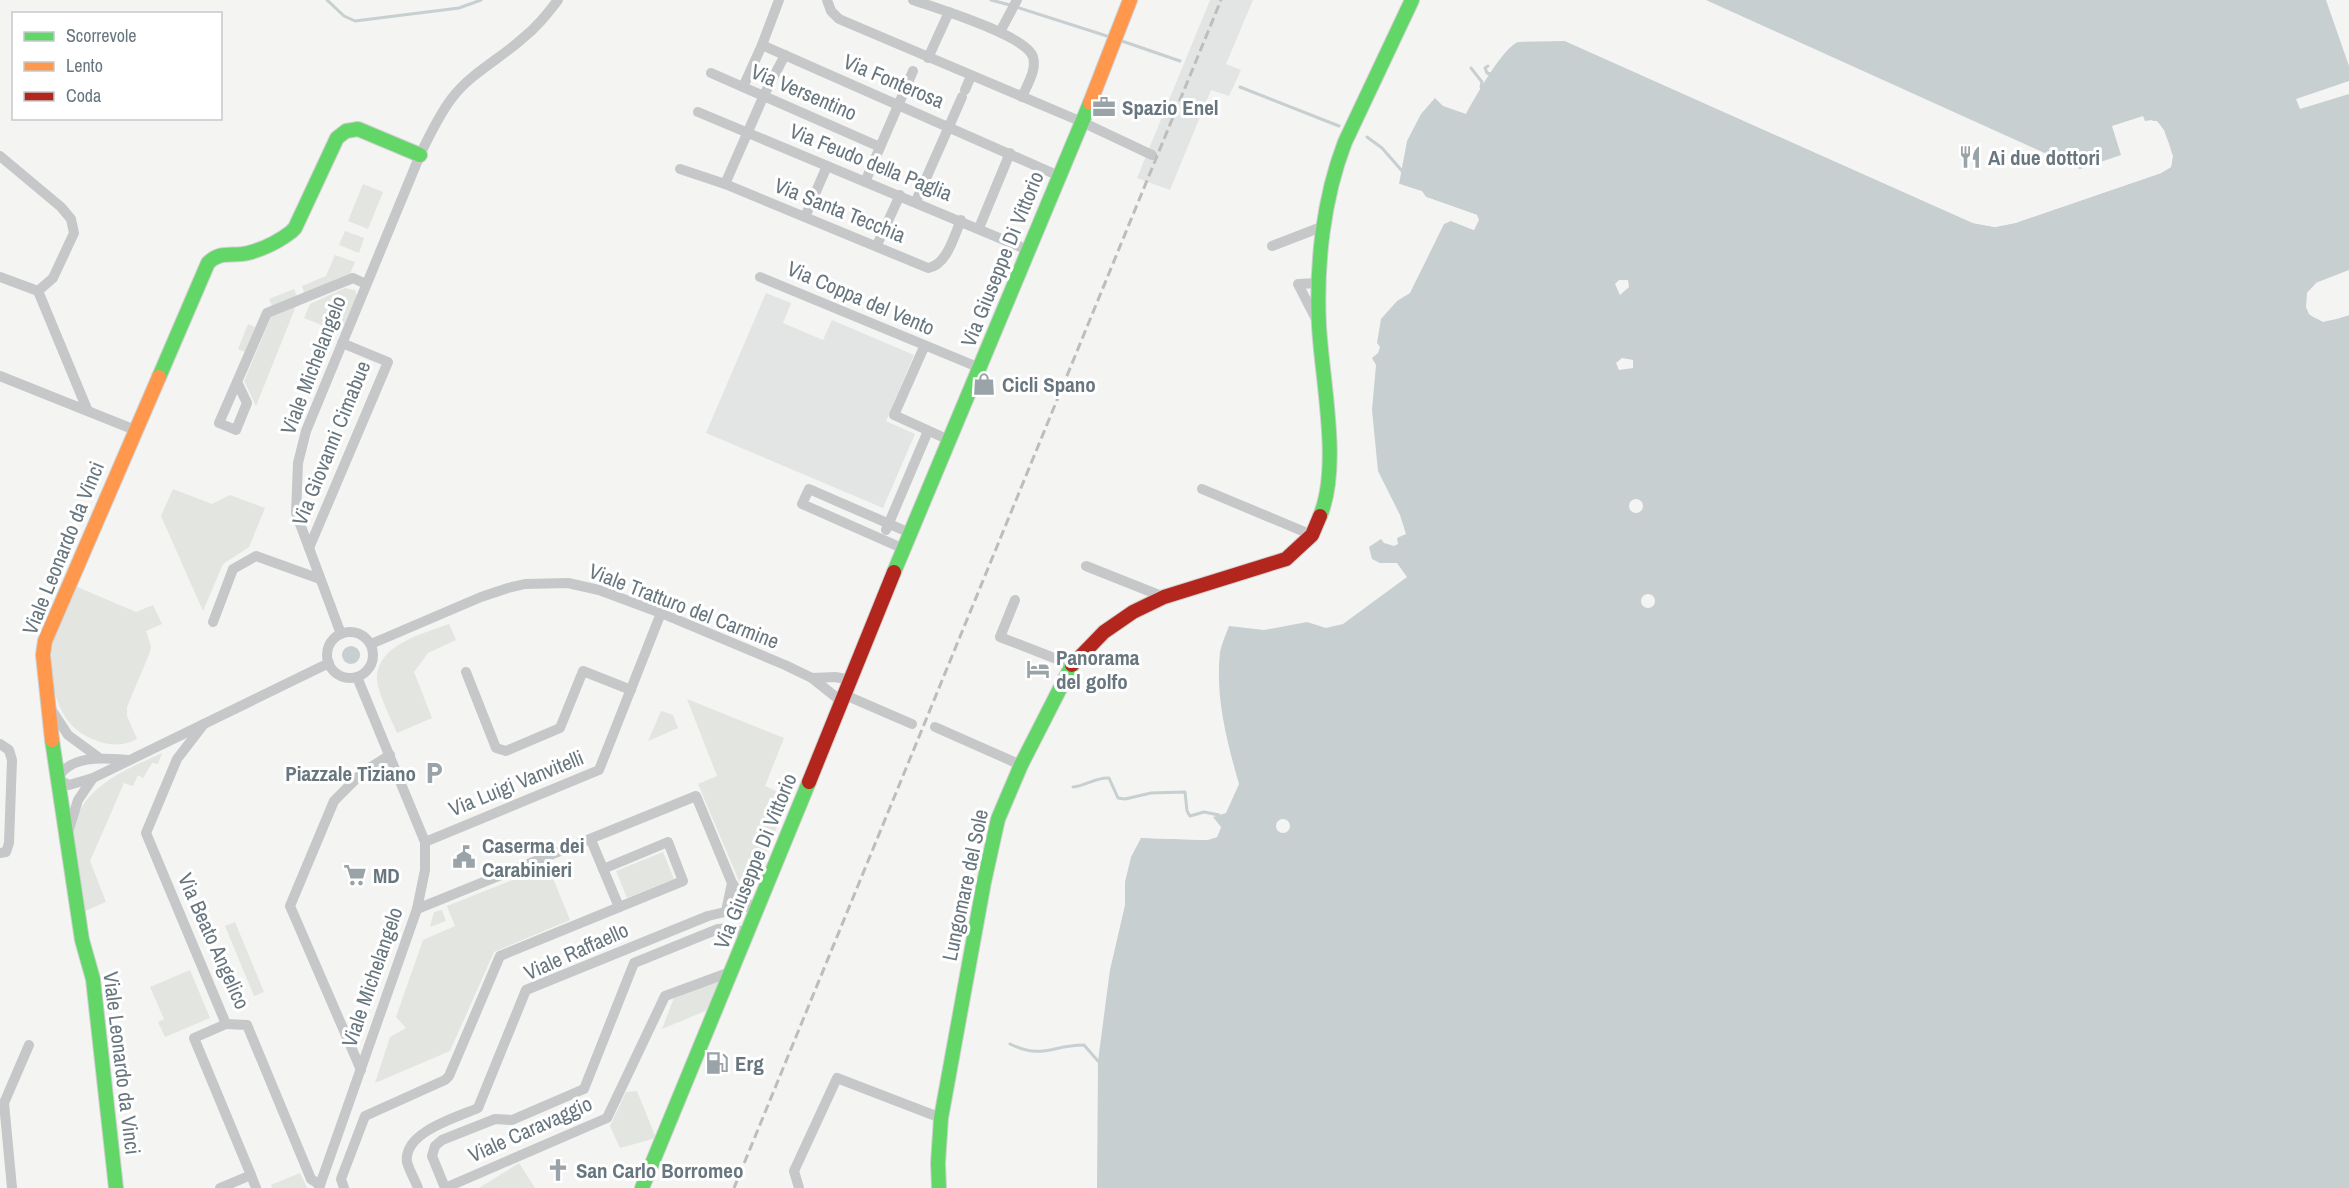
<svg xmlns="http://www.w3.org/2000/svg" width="2349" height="1188" font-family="'Archivo Narrow',sans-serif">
	<rect width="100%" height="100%" fill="#f4f4f3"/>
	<!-- built -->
	<g fill="#e3e4e4">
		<path d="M1210,0H1253L1226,64L1241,70L1229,96L1211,90L1170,190L1137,178Z"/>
		<path d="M766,293L791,303L783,323L823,340L832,320L914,355L886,421L915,434L883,508L706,433Z"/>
	</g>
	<!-- green -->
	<g fill="#e3e5e1">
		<path d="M363,184L383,192L368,229L348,221Z"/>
		<path d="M345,231L364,238L359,253L339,245Z"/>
		<path d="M335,255L355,262L350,274L304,293L302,286L326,276Z"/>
		<path d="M345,288L355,290L357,296L341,333L304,318L310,304Z"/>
		<path d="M294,289L297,296L272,306L269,299Z"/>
		<path d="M296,306L256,406L244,381L271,317Z"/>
		<path d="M248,324L255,327L245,352L238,349Z"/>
		<path d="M173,489L212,504L230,495L265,508L249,547L223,564L203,611L161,516Z"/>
		<path d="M75,586L136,612L153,605L162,624L146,631L151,646L150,652L127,707V716L137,739C120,748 105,745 88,737C53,721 45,668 55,634C60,618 68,602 75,586Z"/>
		<path d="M449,624L456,640L428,653L414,672L432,718L397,733C391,718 376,691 377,676C379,644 425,633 449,624Z"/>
		<path d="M687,699L784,738L765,786L789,797L750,894L739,881L698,784L717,776Z"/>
		<path d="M661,711L673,715L678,728L648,741Z"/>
		<path d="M162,753L158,764L152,763L143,778L138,775L133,786L124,783L90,861L106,902L82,912C79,890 72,865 72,842C74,789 121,772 162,753Z"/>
		<path d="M663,852L674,879L627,898L616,871Z"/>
		<path d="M548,866L570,920L494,952L450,1051L375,1083L390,1037L406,1028L396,1017L423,940L455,926L447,906Z"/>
		<path d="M442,910L446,921L430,927L434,912Z"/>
		<path d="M235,922L264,992L254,996L225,926Z"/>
		<path d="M190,970L210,1018L165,1037L158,1022L164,1019L150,987Z"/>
		<path d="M723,979L710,1009L662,1029L674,998Z"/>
		<path d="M637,1091L656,1138L620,1148L610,1126L626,1092Z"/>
		<path d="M519,1163L535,1188H479Z"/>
		<path d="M300,1173L307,1188H272L271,1185Z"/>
	</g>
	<!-- water -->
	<g fill="#c7cfd1">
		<path d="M1706,0H2326L2349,66V81L2296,99L2300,109L2349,94V270L2318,282L2307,293L2309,314C2323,325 2334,320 2349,315V1188H1097L1098,1061L1110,970L1125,905V882L1131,857L1141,838L1207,840L1217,837L1221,827L1213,817L1226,813L1239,784C1227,742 1215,697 1220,652C1222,643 1226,634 1229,626L1264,630L1307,622L1326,628L1343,624L1407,577L1397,563H1380L1372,559L1369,547L1381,539L1384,543L1394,546L1398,544L1397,538L1406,534L1400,515L1378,471L1372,410L1376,365L1372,358L1378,353L1380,347L1377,343L1381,319L1397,301L1410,293L1444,224L1451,221L1474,230L1477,215L1426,197L1422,191L1399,184L1407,141L1421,114L1435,98L1443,106L1466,114C1474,99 1503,47 1518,42C1531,38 1550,41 1565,41L1973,223L1995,227L2015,223L2161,173L2171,167C2174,148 2166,132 2152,120L2145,121L2143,116L2112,126L2121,155L2080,169Z"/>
		<circle cx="351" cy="655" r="9"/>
	</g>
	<!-- pier -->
	<g fill="#f4f4f3">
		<path d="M1533,38H1566L1974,221L1995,224L2014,220L2159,171L2168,165L2170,156L2161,132L2156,124L2144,123L2145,121H2157L2164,130L2173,156L2171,167L2161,173L2015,223L1995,227L1973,223L1565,41L1517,42L1515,39Z"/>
		<path d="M1397,183L1422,192L1426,197L1477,215L1479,220L1474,230L1451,221L1452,218L1472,226L1476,220L1475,218L1425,200L1420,194L1398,187Z"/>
		<path d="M1619,280H1628L1629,287L1620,295L1615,284Z"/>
		<path d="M2317,282L2320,284L2313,288L2308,300L2312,312L2324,319L2349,312V315L2323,322L2309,314L2306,307L2307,293Z"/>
		<path d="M1622,358L1633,360V368L1619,370L1616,363Z"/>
		<circle cx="1636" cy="506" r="7"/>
		<circle cx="1648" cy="601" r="7"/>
		<path d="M1210,817L1221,827L1217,837L1207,840L1146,838L1149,835L1206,837L1215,834L1217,827Z"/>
		<circle cx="1283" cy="826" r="7"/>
	</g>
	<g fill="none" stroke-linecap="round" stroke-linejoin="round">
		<!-- stream -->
		<g stroke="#c7cfd1" stroke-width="3">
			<path d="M327,0L344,16L355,21L459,8L481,0"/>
			<path d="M991,0L1010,5"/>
			<path d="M1016,7L1110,37"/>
			<path d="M1119,40L1180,61"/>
			<path d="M1488,66L1485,68L1487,73L1491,74"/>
			<path d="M1471,68L1482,82L1481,87"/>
			<path d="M1240,87L1339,126"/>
			<path d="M1367,137L1382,148L1403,172"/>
			<path d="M1073,787C1086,786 1096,777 1109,778L1118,798L1125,799L1151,793L1185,792L1187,811L1190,816L1204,812L1219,815"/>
			<path d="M1010,1044C1044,1060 1051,1045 1084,1045L1098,1061"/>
		</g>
		<!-- fast casing -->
		<g stroke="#cfd0d0" stroke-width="16">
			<g id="fast">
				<path d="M159,377L208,263C221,250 232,257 248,253C263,249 278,242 291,232L295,228L337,138L346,131L358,129L420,155"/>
				<path d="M1320,516C1341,466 1322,381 1319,326C1316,265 1323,199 1345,142L1412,0"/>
				<path d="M894,572L1090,103"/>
				<path d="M52,740L82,940L93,979L116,1188"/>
				<path d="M642,1188L809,782"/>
				<path d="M939,1188L938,1163L941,1118L984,882L998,819L1021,765L1072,665"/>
			</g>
		</g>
		<!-- slow casing -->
		<g stroke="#cfd0d0" stroke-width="16">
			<g id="slow">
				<path d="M1090,103L1130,0"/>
				<path d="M52,740L43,655L45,641L159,377"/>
			</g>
		</g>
		<!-- jam casing -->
		<g stroke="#cfd0d0" stroke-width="16">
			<g id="jam">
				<path d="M1072,665L1104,632L1133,612L1164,597L1286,559L1312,535L1320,516"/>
				<path d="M809,782L894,572"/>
			</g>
		</g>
		<!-- street -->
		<g stroke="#c5c7c8" stroke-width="10">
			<path d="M827,0L831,11L839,19L1082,122L1152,155"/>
			<path d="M913,0C936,8 1026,35 1033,57C1037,70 1027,85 1022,97"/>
			<path d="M1000,32L1017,0"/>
			<path d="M762,45L1059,176"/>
			<path d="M928,58L949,12"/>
			<path d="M711,73L880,147"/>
			<path d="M743,87L762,45L779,0"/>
			<path d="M965,90L971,76"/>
			<path d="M698,112L1028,250"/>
			<path d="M0,156L61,207L71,219L74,233L53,278L38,291L87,409"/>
			<path d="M680,169L725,184L928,268C947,265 954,236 961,220"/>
			<path d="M865,182L913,71"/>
			<path d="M725,184L764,95L785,55"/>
			<path d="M916,201L962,97"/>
			<path d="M805,217L827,166"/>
			<path d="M979,228L1010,153"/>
			<path d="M877,245L900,195"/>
			<path d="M1272,246L1324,226"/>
			<path d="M0,277L38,291"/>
			<path d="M760,277L980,368"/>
			<path d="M1317,321L1298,284L1319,283"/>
			<path d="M924,347L894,415L949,440"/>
			<path d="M0,376L135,430"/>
			<path d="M237,382L247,403L236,430L219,423L267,313L353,278L366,284"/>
			<path d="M1202,489L1312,535"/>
			<path d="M886,530L928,431"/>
			<path d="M309,548L388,362L342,343"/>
			<path d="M904,549L802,504L809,489L910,533"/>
			<path d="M1086,566L1164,597"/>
			<path d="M1015,600L1000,637L1072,665"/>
			<path d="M213,622L233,569L256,556L320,579"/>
			<circle cx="350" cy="655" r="23"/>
			<path d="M341,634L296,513L298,463L306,431L420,155C429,136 439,115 452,98C471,73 500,59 523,38C537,27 547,14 558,0"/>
			<path d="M371,644L481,597L508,588L525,584L568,583L599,590L661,613L785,665L812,678L842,702"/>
			<path d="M466,672L496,748L506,751L560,728L583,671L631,690"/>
			<path d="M812,678L835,677L851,680"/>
			<path d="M845,695L912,724"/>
			<path d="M49,706L68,735L98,757"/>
			<path d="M204,724L177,759L146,833L226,1024L247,1025L311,1179L320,1185"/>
			<path d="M935,727L1021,765"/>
			<path d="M0,744L9,750L12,760L9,843L6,852L0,853"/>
			<path d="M129,760C104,758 71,754 57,779L69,785L93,778L329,663"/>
			<path d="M69,829L78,800L93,778"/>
			<path d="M591,840L619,907"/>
			<path d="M425,842L599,770L661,613"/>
			<path d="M732,883L750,906"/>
			<path d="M417,909L696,796L732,883L726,911"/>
			<path d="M361,1070L290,906L334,801L363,772L390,755"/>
			<path d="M251,1175L256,1188"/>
			<path d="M12,1188L4,1103L29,1045"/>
			<path d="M220,1188L251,1175L194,1038L226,1024"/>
			<path d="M319,1188L417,909L425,870V842L357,677"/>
			<path d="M344,1188L341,1179L365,1116L445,1080L449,1076L500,956L683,881L668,842L603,869"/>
			<path d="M418,1188C415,1180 409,1170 407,1162C403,1132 458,1117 478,1108L526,990L708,916L750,906L759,909"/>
			<path d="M445,1188L432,1156L435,1146L442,1140L495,1119L512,1120L584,1089L634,963L718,929L729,928L748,933"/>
			<path d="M445,1188L607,1118L665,996L733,971"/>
			<path d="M799,1188L794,1171L837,1078L941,1118"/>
		</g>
		<!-- fast -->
		<use href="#fast" stroke="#63d668" stroke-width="14"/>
		<!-- slow -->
		<use href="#slow" stroke="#ff974d" stroke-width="14"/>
		<!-- jam -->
		<use href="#jam" stroke="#b3261e" stroke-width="14"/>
		<!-- rail -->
		<path stroke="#bcbdbd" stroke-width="3" stroke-dasharray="9 4.5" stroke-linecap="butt" d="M734,1188L1221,0"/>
	</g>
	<!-- icons -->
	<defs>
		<g id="office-bare" transform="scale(1.8)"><path d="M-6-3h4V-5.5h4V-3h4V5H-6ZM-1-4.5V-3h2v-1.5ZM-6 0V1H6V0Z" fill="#99a3a8" stroke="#fff" stroke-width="2.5" paint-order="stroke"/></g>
		<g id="restaurant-bare" transform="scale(1.8)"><path d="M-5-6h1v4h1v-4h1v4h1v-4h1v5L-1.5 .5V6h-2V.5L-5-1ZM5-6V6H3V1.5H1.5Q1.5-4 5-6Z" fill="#99a3a8" stroke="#fff" stroke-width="2.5" paint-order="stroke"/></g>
		<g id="shop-bare" transform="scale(1.8)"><path d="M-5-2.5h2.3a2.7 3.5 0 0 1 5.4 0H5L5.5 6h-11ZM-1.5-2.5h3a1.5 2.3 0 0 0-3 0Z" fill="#99a3a8" stroke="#fff" stroke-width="2.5" paint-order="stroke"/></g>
		<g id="hotel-bare" transform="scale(1.8)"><path d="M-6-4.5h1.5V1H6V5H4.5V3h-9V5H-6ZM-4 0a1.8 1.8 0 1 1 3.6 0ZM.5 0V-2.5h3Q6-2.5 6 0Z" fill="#99a3a8" stroke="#fff" stroke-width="2.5" paint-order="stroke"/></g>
		<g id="parking-bare" transform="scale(1.8)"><path d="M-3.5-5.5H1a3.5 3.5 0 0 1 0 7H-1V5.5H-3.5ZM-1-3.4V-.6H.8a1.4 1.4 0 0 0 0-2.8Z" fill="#99a3a8" stroke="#fff" stroke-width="2.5" paint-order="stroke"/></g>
		<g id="civic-bare" transform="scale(1.8)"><path d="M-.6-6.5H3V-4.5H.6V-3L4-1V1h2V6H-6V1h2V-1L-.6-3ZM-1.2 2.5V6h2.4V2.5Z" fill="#99a3a8" stroke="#fff" stroke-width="2.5" paint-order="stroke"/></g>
		<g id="supermarket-bare" transform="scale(1.8)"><path d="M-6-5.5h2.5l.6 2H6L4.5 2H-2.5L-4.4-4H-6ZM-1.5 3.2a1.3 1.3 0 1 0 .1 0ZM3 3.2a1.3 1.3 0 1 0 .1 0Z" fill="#99a3a8" stroke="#fff" stroke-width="2.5" paint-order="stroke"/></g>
		<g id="fuel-bare" transform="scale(1.8)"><path d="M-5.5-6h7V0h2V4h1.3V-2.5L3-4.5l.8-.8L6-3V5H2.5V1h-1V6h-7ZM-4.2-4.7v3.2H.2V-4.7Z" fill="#99a3a8" stroke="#fff" stroke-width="2.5" paint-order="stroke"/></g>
		<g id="church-bare" transform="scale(1.8)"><path d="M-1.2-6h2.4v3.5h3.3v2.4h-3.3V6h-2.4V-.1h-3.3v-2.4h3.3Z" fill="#99a3a8" stroke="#fff" stroke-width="2.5" paint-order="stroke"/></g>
	</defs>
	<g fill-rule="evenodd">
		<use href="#office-bare" x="1104" y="107"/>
		<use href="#restaurant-bare" x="1970" y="157"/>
		<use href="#shop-bare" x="984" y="384"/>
		<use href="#hotel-bare" x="1038" y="669"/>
		<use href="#parking-bare" x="434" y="773"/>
		<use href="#civic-bare" x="464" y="857"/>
		<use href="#supermarket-bare" x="355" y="875"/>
		<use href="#fuel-bare" x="717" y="1063"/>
		<use href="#church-bare" x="558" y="1170"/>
	</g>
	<g text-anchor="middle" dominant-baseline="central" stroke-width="6" stroke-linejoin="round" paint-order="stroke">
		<!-- street labels -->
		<g font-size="21" fill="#68777f" stroke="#fff">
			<text transform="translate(894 81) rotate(23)">Via Fonterosa</text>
			<text transform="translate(804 92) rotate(23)">Via Versentino</text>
			<text transform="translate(871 162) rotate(22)">Via Feudo della Paglia</text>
			<text transform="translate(840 210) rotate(22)">Via Santa Tecchia</text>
			<text transform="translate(1002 259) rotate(-68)">Via Giuseppe Di Vittorio</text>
			<text transform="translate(861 298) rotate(23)">Via Coppa del Vento</text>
			<text transform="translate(313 365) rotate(-69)">Viale Michelangelo</text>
			<text transform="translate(331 443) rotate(-68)">Via Giovanni Cimabue</text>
			<text transform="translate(63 548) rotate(-68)">Viale Leonardo da Vinci</text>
			<text transform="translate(684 606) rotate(21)">Viale Tratturo del Carmine</text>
			<text transform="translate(516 783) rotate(-22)">Via Luigi Vanvitelli</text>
			<text transform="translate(755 861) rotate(-68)">Via Giuseppe Di Vittorio</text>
			<text transform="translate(965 885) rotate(-78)">Lungomare del Sole</text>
			<text transform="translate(214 941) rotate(66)">Via Beato Angelico</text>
			<text transform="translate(576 951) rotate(-24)">Viale Raffaello</text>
			<text transform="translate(372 977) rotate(-71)">Viale Michelangelo</text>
			<text transform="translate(122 1063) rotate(83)">Viale Leonardo da Vinci</text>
			<text transform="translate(530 1129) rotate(-24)">Viale Caravaggio</text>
		</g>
		<!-- poi labels -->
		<g font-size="21" font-weight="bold" fill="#68777f" stroke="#fff" text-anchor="start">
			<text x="1122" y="107">Spazio Enel</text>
			<text x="1988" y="157">Ai due dottori</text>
			<text x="1002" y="384">Cicli Spano</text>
			<text x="1056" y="657">Panorama<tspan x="1056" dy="24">del golfo</tspan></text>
			<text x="416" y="773" text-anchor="end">Piazzale Tiziano</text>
			<text x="482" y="845">Caserma dei<tspan x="482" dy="24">Carabinieri</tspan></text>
			<text x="373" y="875">MD</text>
			<text x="735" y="1063">Erg</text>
			<text x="576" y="1170">San Carlo Borromeo</text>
		</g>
	</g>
	<!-- legend -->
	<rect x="12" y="12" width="210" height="108" fill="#ffffff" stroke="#c3c9cc" stroke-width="1.5"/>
	<rect x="24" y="32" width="30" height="9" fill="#63d668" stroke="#c3c9cc" stroke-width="1.5"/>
	<text x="66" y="42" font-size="18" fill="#68777f">Scorrevole</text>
	<rect x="24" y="62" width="30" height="9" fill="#ff974d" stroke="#c3c9cc" stroke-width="1.5"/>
	<text x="66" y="72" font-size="18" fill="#68777f">Lento</text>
	<rect x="24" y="92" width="30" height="9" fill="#b3261e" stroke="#c3c9cc" stroke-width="1.5"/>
	<text x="66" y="102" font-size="18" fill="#68777f">Coda</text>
</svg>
